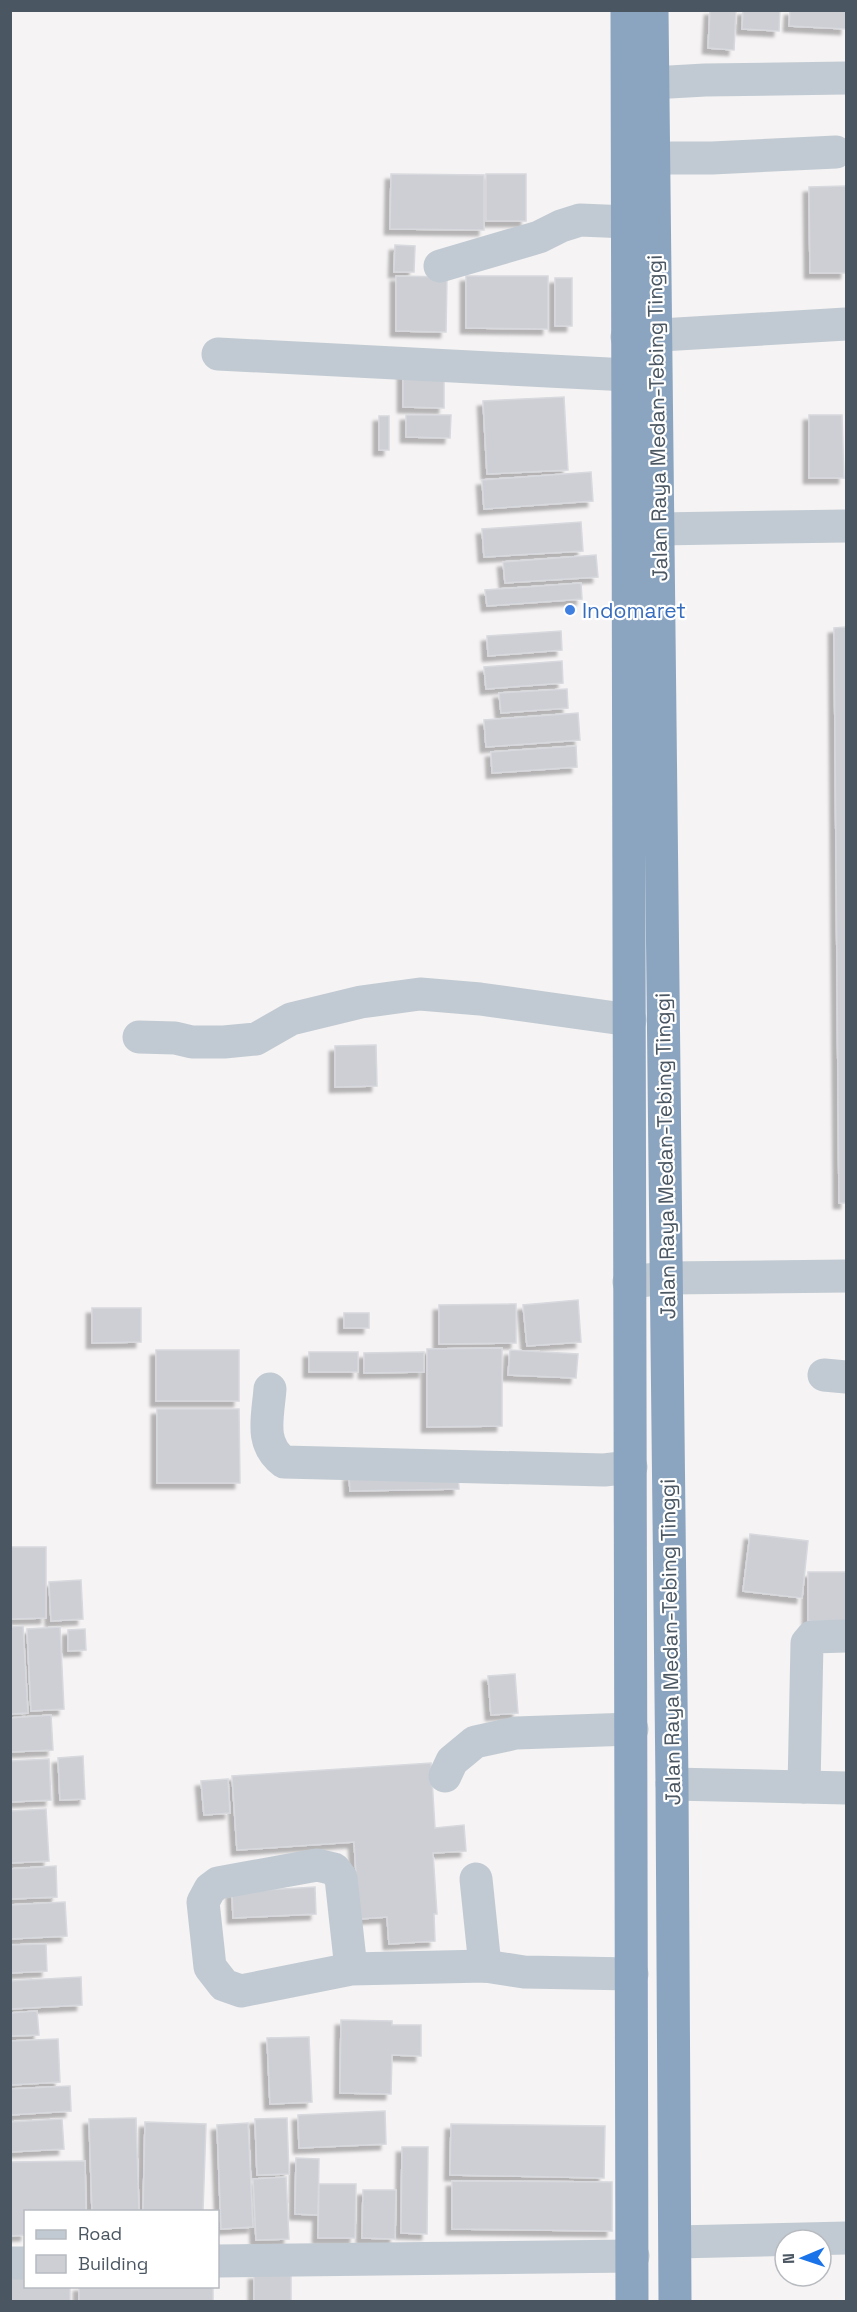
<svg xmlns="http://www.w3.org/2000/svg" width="857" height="2312" font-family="'Space Grotesk',sans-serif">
	<defs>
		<filter id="shadow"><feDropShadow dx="-5.5" dy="5.5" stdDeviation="1.5" flood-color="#0004"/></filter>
	</defs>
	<rect width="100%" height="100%" fill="#f5f3f3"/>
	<!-- building -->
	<g fill="#cdcfd5" stroke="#d7d9de" stroke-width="1.5" filter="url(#shadow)">
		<path d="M710,10H736L734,50L708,48Z"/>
		<path d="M743,10H780L779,31L742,29Z"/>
		<path d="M790,10H846V29L789,26Z"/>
		<path d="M391,174L484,175V230L390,229Z"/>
		<rect x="486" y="174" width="40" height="47"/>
		<path d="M846,186V273H810L809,187Z"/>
		<path d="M395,245L415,246L414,272H394Z"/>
		<path d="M396,276L447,277L446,332L396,331Z"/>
		<path d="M466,276H548V329L466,328Z"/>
		<rect x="555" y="278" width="17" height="48"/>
		<path d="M403,371L444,372V408L403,407Z"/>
		<path d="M564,397L568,470L487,474L483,401Z"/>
		<path d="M406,415H451L450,438L406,437Z"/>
		<path d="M809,415H842L844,478H809Z"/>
		<rect x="379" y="416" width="10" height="34"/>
		<path d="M591,472L593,501L484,509L482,480Z"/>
		<path d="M581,522L583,551L484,557L482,529Z"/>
		<path d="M596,555L598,577L505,583L503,562Z"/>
		<path d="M581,583L582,599L487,606L485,590Z"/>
		<path d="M846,627V1203H839L834,628Z"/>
		<path d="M561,631L562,650L488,656L487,636Z"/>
		<path d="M562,661L563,683L486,689L484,667Z"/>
		<path d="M567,689L568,708L501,713L499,693Z"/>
		<path d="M578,713L580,740L486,747L484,720Z"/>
		<path d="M576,746L577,767L492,773L491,752Z"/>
		<path d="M376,1045L377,1086L335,1087V1046Z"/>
		<path d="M578,1300L581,1342L527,1346L523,1305Z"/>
		<path d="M516,1304V1343L439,1344V1305Z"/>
		<path d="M92,1308H141V1342L92,1343Z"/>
		<rect x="344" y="1313" width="25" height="15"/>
		<path d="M502,1348V1426L427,1427V1349Z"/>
		<rect x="156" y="1350" width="83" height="51"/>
		<path d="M510,1350L578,1354L576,1378L508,1375Z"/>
		<rect x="309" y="1352" width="49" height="20"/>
		<path d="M424,1352V1372L364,1373V1353Z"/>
		<path d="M157,1409H239L240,1483H157Z"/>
		<path d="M458,1472L459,1489L350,1491L349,1475Z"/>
		<path d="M750,1534L808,1541L802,1598L743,1591Z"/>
		<path d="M10,1547H46V1618L10,1619Z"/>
		<rect x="808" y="1572" width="38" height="49"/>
		<path d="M81,1580L83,1619L51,1621L49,1582Z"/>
		<path d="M23,1626L28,1713L10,1714V1627Z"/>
		<path d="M60,1627L64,1709L31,1711L27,1629Z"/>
		<path d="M85,1629L86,1650L68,1651V1630Z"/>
		<path d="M515,1674L518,1713L491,1715L488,1676Z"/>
		<path d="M51,1715L53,1750L10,1752V1718Z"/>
		<path d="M83,1756L85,1799L60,1800L58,1758Z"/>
		<path d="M49,1759L51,1800L10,1802V1761Z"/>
		<path d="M431,1763L435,1828L464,1825L466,1851L433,1853L437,1914H434L435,1941L389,1944L387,1917L359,1919L354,1842L237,1850L232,1776Z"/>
		<path d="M228,1779L230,1813L204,1815L201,1781Z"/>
		<path d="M46,1809L49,1861L10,1863V1811Z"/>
		<path d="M56,1866L57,1897L10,1899V1869Z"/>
		<path d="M315,1887L316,1914L233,1918L232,1892Z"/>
		<path d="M65,1902L67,1936L10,1939V1905Z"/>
		<path d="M46,1944L47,1971L10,1973V1945Z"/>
		<path d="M81,1977L82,2005L10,2009V1981Z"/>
		<path d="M37,2011L39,2035L10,2036V2013Z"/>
		<path d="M341,2020L392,2021V2025H421V2056L392,2055L391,2094L340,2093Z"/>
		<path d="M309,2037L312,2102L270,2104L267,2038Z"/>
		<path d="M58,2039L60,2082L10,2085V2041Z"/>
		<path d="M70,2086L71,2111L10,2115V2089Z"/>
		<path d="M385,2111L386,2144L299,2148L298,2115Z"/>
		<path d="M136,2118L139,2212H92L89,2119Z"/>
		<path d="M287,2118L289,2174L257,2175L255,2119Z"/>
		<path d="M62,2119L64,2149L10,2152V2122Z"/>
		<path d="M145,2122L206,2124L203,2212H143Z"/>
		<path d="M248,2123L253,2227L221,2229L217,2125Z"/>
		<path d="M451,2124L605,2126L604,2178L450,2175Z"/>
		<path d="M402,2147H428L427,2234L401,2233Z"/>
		<path d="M296,2158L319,2159L318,2215L295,2214Z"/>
		<path d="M85,2161L86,2212H26V2235L10,2236V2162Z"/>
		<path d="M286,2177L289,2239L256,2240L253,2179Z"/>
		<path d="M452,2181L612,2182V2231L452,2229Z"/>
		<path d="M319,2184H356L355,2238H318Z"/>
		<path d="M363,2190H396L395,2239L362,2238Z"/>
		<rect x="254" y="2274" width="37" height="28"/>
		<path d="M10,2275H26V2286H70V2302H10Z"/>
		<rect x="79" y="2286" width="134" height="16"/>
	</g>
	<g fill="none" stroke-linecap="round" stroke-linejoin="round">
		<!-- minor -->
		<g stroke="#c1cad2" stroke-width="33">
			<path d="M652,83L705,80L846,78"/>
			<path d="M654,158H712L836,152"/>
			<path d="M440,266L539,237L561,226L580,220L628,222"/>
			<path d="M627,337L846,324"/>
			<path d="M218,354L628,375"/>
			<path d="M629,532L658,529L846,526"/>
			<path d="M139,1037L175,1038L192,1042H224L256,1039L291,1019L361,1002L420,994L480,999L630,1020"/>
			<path d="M629,1282L667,1278L846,1276"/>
			<path d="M824,1375L846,1377"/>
			<path d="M270,1389C268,1416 259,1444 284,1462L604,1470L631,1467"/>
			<path d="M445,1776L452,1761L475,1742L516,1733L632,1729"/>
			<path d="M672,1784L846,1788"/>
			<path d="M804,1787L807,1643L812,1637L846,1636"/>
			<path d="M476,1879L485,1966"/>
			<path d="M351,1969L341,1878L334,1869L317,1865L218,1883L210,1889L203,1902L210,1967L224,1985L241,1991L351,1969L485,1966L524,1972L632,1974"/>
			<path d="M676,2242L846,2238"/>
			<path d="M218,2261L633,2256"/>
			<path d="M10,2263H26"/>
		</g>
		<!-- highway -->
		<g stroke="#8ba5c1" stroke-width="33">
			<path d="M627,10L632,2302"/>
			<path d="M652,10L672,1784L675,2302"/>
		</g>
	</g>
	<!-- markers -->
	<circle fill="#3f7fe0" stroke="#fff" stroke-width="2" cx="570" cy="610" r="6"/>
	<g text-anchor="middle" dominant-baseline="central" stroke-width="4.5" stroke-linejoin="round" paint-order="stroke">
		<!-- street labels -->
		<g font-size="21" fill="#4a5661" stroke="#fff">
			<text transform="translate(657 418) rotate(-91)">Jalan Raya Medan-Tebing Tinggi</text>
			<text transform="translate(665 1156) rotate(-91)">Jalan Raya Medan-Tebing Tinggi</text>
			<text transform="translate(670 1642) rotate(-91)">Jalan Raya Medan-Tebing Tinggi</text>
		</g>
		<!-- shop labels -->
		<g font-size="21" fill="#366cbe" stroke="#fff" text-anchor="start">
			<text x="582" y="610">Indomaret</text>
		</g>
	</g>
	<!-- border -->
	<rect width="857" height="2312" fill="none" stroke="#4a5661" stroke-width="24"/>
	<!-- legend -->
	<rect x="24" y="2210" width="195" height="78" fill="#ffffff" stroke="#b7bbc0" stroke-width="1.5"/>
	<rect x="36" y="2230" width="30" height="9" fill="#c1cad2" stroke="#b7bbc0" stroke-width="1.5"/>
	<text x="78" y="2240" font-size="18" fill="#4a5661">Road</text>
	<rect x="36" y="2255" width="30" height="18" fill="#cdcfd5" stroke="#b7bbc0" stroke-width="1.5"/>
	<text x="78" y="2270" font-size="18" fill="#4a5661">Building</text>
	<!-- north arrow -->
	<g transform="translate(803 2258) rotate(268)"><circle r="28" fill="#ffffff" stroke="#b7bbc0" stroke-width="1.5"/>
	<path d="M0-4.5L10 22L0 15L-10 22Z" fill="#1a73e8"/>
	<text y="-9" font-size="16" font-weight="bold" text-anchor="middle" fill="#4a5661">N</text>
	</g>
</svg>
